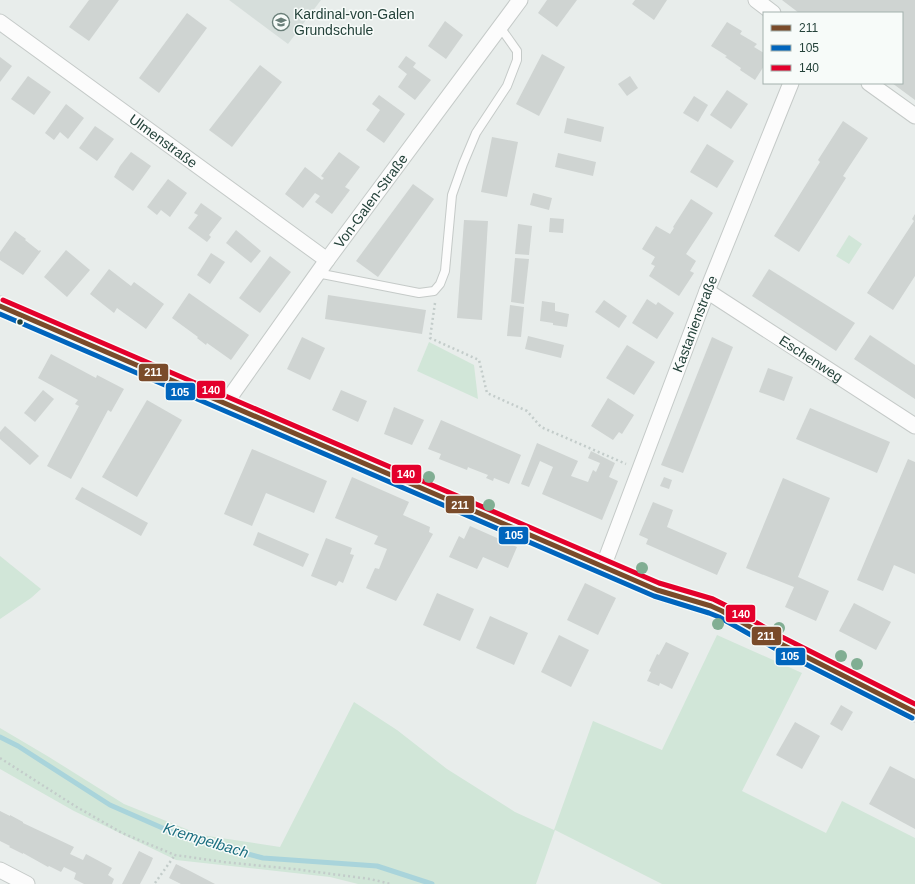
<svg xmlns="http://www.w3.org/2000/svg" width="915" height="884" font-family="Arial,sans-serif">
	<rect width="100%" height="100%" fill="#e8edeb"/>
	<!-- built -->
	<path fill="#d6dedb" d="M229,0H321L288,44Z"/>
	<!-- green -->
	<g fill="#d1e6d8">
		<path d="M849,235L862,244L849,264L836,256Z"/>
		<path d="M429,342L474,365L478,399L417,371Z"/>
		<path d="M0,556L41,589L31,598L0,619Z"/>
		<path d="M717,635L802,673L742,791L826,833L842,801L915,838V884H662L555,830L536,884H358L330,877L176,860L74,811L0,769V728L49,757L124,804L201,835L280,847L354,702L397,730L447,769L515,812L554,830L593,721L662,750Z"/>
	</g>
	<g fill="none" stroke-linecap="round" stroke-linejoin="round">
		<!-- stream -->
		<path stroke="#a9d4db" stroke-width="5" d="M0,737L18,746L110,805L183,837L263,858L377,866L432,884"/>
	</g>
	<!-- building -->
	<g fill="#cfd4d2">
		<path d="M89,0H119L89,41L69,27Z"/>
		<path d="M547,0H577L557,27L538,13Z"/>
		<path d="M635,0H667L654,20L632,4Z"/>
		<path d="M782,0H915V100L892,83H902V13H799Z"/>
		<path d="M187,13L207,28L159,93L139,78Z"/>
		<path d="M445,21L463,35L446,59L428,46Z"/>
		<path d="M727,22L742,31L740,34L757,44L754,47L764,53V66L755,80L740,70L741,68L725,57L727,56L711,46Z"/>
		<path d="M542,54L565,67L539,116L516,104Z"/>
		<path d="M406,56L416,63L413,67L431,80L415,100L398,87L407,74L398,67Z"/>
		<path d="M0,57L12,66L0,82Z"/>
		<path d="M260,65L282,82L232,147L209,130Z"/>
		<path d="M28,76L51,92L34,115L11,99Z"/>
		<path d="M630,76L638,88L627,96L618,84Z"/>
		<path d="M727,90L748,104L731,129L710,115Z"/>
		<path d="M379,95L405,114L384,143L366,130L380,110L372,104Z"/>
		<path d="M694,96L708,105L698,122L683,113Z"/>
		<path d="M66,104L84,118L68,139L60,132L54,140L45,133Z"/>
		<path d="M567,118L604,127L601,142L564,133Z"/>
		<path d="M843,121L868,138L843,176L846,178L799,252L774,236L820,162L818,160Z"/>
		<path d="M95,126L114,139L97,161L79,148Z"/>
		<path d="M492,137L518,142L507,197L481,192Z"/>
		<path d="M707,144L734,161L717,188L690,172Z"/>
		<path d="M131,152L151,166L133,191L114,177L120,166Z"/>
		<path d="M339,152L360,167L345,187L350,190L332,214L315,202L320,196L315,193L303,208L285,194L305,167L322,180L324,178L321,176Z"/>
		<path d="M558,153L596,162L593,176L555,167Z"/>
		<path d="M168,179L187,193L170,217L161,210L157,215L147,207Z"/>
		<path d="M413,184L434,199L378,277L356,261Z"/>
		<path d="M533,193L552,198L549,210L530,205Z"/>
		<path d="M691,199L713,213L686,254L696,261L690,271L694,273L679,296L649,276L655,266L651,264L655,257L642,249L656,226L670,234L674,228L673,227Z"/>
		<path d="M201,203L222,218L209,235L211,237L207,242L188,228L198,215L194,213Z"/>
		<path d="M915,214V276L893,310L867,293L914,221L912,219Z"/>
		<path d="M550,218L564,219L563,233L549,232Z"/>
		<path d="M464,220L488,221L482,320L457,318Z"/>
		<path d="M518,224L532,226L529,255L515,254Z"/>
		<path d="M236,230L261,251L251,263L226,243Z"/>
		<path d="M15,231L26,239L25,240L39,251L40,250L41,251L23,275L0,260V252Z"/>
		<path d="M66,250L90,270L67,297L44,277Z"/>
		<path d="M211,253L225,262L210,284L197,275Z"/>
		<path d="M270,256L291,272L260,313L239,298Z"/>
		<path d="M515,258L529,259L524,304L511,302Z"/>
		<path d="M109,269L131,286L134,282L164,304L146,329L117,308L114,313L90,294Z"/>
		<path d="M769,269L855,323L836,351L752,296Z"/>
		<path d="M189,293L249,335L231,360L207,343L206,345L197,338L198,337L172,318Z"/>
		<path d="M328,295L426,310L422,334L325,319Z"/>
		<path d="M647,299L656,305L658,302L674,313L657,339L632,323Z"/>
		<path d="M604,300L627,316L619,328L595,312Z"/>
		<path d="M542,301L555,303V311L569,314L567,327L553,325V323L540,321Z"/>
		<path d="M510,305L524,307L521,337L507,336Z"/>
		<path d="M870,335L915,365V399L854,359Z"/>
		<path d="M528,336L564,345L561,358L525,349Z"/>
		<path d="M302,337L325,348L310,380L287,369Z"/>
		<path d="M712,337L733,347L683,473L661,465Z"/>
		<path d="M627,345L655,362L634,395L606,378Z"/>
		<path d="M51,354L96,378L97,375L124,389L111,412L108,410L71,479L47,466L79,406L75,404L78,400L38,378Z"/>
		<path d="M768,368L793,377L784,401L759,392Z"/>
		<path d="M43,390L54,399L35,422L24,413Z"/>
		<path d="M341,390L367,401L358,422L332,410Z"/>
		<path d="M608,398L634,415L622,434L619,432L613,440L591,426Z"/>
		<path d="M147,400L182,420L137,497L102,477Z"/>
		<path d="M394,407L424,420L412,445L384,434Z"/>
		<path d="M810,408L890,442L877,473L796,439Z"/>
		<path d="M441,420L521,455L509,484L494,478L493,481L486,478L488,475L470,468L468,467L467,470L439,459L441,454L428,449Z"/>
		<path d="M5,426L39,456L30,465L0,439V432Z"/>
		<path d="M537,443L578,461L571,476L588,482L593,470L596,472L600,463L588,458L591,451L615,463L609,477L618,481L602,520L542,494L553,467L540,461L529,487L521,484Z"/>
		<path d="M252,449L327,481L314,513L266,493L252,526L224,514Z"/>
		<path d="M908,459L915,462V574L894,565L883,591L857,580Z"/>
		<path d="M352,477L409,502L403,515L430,527L429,532L433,534L396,601L366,588L375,568L379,569L387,549L374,544L378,536L335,518Z"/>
		<path d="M664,477L672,480L669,489L660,486Z"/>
		<path d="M783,478L830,498L798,577L829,591L816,621L785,607L794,587L746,568Z"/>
		<path d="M82,487L148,523L141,536L75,499Z"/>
		<path d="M653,502L673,510L667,527L727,553L717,575L646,544L648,539L639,535Z"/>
		<path d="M470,526L517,547L508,568L483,557L477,569L449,557L459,536L464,539Z"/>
		<path d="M258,532L309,554L303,567L253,545Z"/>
		<path d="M326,538L352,548L350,554L354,555L343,583L339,581L336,586L311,576Z"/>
		<path d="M585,583L616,598L598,635L567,620Z"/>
		<path d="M437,593L474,609L460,641L423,625Z"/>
		<path d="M854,603L891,622L876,650L839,631Z"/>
		<path d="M490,616L528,633L514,665L476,648Z"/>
		<path d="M559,635L589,650L571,687L541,672Z"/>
		<path d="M666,642L689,653L672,689L660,683L659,686L647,681L651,672L649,671L657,654L659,655Z"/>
		<path d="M841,705L853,712L842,731L830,724Z"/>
		<path d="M795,722L820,736L802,769L776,755Z"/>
		<path d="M890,766L915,779V829L869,804Z"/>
		<path d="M0,811L10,816V815L23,822V823L74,847L70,854L83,860L86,854L112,868L108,875L114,879L112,884H84L74,879L76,873L64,867L61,872L49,866L48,867L23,853V854L9,847L10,846L0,841Z"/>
		<path d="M139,851L153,858L150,865L140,884H122Z"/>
		<path d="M176,864L190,871L215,884H181L169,878Z"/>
	</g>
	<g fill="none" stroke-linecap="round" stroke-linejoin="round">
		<!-- service casing -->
		<g stroke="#c5cac8" stroke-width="10">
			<path id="service" d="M317,273L419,293L434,291L440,284L445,271L452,195L463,164L476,133L507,86L517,60V51L500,27"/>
		</g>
		<!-- minor casing -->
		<g stroke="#c5cac8" stroke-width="17">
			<g id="minor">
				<path d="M756,0L773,13"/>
				<path id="s1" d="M0,22L327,260"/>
				<path d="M869,83L915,116"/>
				<path id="s2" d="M707,291L915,426"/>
				<path id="s3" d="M225,404L327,260L520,0"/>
				<path id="s4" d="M603,567L707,291L791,83"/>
				<path d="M0,870L27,884"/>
			</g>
		</g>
		<!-- tertiary casing -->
		<g stroke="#c5cac8" stroke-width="21">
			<path id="tertiary" d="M0,306L657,590L711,606L722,611L779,643L915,712"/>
		</g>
		<!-- path -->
		<g stroke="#c3ccca" stroke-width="2.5" stroke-dasharray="2 3" stroke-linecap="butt">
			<path d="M435,303L430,338L479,360L487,393L527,411L541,427L626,464"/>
			<path d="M0,758L75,806L122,833L175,855L224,862L294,869L370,879L391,884"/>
			<path d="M155,883L175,855"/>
		</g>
		<!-- service -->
		<use href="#service" stroke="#fcfcfc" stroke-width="8"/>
		<!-- minor -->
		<use href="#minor" stroke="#fcfcfc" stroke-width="15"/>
		<!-- tertiary -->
		<use href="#tertiary" stroke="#fcfcfc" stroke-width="19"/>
		<!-- bus-1 casing -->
		<g stroke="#f7fbf9" stroke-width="8">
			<path id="bus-1" d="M0,306L657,590L711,606L722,611L779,643L915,712"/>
		</g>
		<!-- bus-2 casing -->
		<g stroke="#f7fbf9" stroke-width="8">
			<path id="bus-2" d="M0,314L654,596L709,613L719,617L776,649L912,718"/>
		</g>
		<!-- bus-3 casing -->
		<g stroke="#f7fbf9" stroke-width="8">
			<path id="bus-3" d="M3,300L659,583L713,599L725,605L782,637L915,704"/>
		</g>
		<!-- bus-1 -->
		<use href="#bus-1" stroke="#7a4b2a" stroke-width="5"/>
		<!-- bus-2 -->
		<use href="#bus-2" stroke="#0065bd" stroke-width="5"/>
		<!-- bus-3 -->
		<use href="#bus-3" stroke="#e4002b" stroke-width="5"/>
	</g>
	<!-- trees -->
	<g fill="#81ae93">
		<circle cx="429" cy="477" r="6"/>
		<circle cx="489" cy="505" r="6"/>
		<circle cx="642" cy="568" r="6"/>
		<circle cx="718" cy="624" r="6"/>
		<circle cx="779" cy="628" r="6"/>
		<circle cx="841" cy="656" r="6"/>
		<circle cx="857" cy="664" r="6"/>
	</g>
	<!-- icons -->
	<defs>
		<g id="school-ring" transform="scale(0.9)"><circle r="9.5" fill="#f7fbf9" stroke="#697e78" stroke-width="1.5"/><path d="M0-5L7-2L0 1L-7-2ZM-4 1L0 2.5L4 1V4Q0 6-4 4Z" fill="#697e78"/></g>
	</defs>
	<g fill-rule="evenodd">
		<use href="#school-ring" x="281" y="22"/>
	</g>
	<!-- markers -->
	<circle fill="#24423a" stroke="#f7fbf9" stroke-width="1.5" cx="20" cy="322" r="3.5"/>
	<g text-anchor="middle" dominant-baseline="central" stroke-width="3" stroke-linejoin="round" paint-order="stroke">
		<!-- poi labels -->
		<g font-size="14" fill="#24423a" stroke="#f7fbf9" text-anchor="start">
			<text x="294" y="14">Kardinal-von-Galen<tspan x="294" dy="16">Grundschule</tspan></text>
		</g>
		<!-- street labels -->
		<g font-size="14" fill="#24423a" stroke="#f7fbf9">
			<text stroke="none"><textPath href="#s1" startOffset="202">Ulmenstraße</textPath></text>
			<text stroke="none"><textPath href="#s3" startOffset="250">Von-Galen-Straße</textPath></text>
			<text stroke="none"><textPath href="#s4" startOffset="260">Kastanienstraße</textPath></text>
			<text stroke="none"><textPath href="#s2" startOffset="124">Eschenweg</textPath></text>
		</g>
		<!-- water labels -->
		<g font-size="15" font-style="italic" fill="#1c6f80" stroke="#f7fbf9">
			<text transform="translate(206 840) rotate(17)">Krempelbach</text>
		</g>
	</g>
	<g stroke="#f7fbf9" stroke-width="1.5">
		<rect x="138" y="363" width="31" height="19" rx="4" fill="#7a4b2a"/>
		<rect x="196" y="380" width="30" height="19" rx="4" fill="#e4002b"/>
		<rect x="165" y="382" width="31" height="19" rx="4" fill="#0065bd"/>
		<rect x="391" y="464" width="31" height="20" rx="4" fill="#e4002b"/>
		<rect x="445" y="495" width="30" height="19" rx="4" fill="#7a4b2a"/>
		<rect x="498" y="526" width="31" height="19" rx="4" fill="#0065bd"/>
		<rect x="725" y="604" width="31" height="19" rx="4" fill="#e4002b"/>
		<rect x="751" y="626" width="31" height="20" rx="4" fill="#7a4b2a"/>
		<rect x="775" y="647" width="31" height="19" rx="4" fill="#0065bd"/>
	</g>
	<g font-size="11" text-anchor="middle" font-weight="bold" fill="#fff">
		<text x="153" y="376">211</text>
		<text x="211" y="394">140</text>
		<text x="180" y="396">105</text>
		<text x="406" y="478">140</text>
		<text x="460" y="509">211</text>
		<text x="514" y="539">105</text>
		<text x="741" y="618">140</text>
		<text x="766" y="640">211</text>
		<text x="790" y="660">105</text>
	</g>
	<!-- legend -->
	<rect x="763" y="12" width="140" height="72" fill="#f7fbf9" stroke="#a3b1ad"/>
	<rect x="771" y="25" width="20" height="6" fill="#7a4b2a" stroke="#a3b1ad"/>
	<text x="799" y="32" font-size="12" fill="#24423a">211</text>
	<rect x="771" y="45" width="20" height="6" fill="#0065bd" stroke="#a3b1ad"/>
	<text x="799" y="52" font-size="12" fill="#24423a">105</text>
	<rect x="771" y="65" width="20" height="6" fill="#e4002b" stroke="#a3b1ad"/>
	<text x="799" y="72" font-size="12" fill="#24423a">140</text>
</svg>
